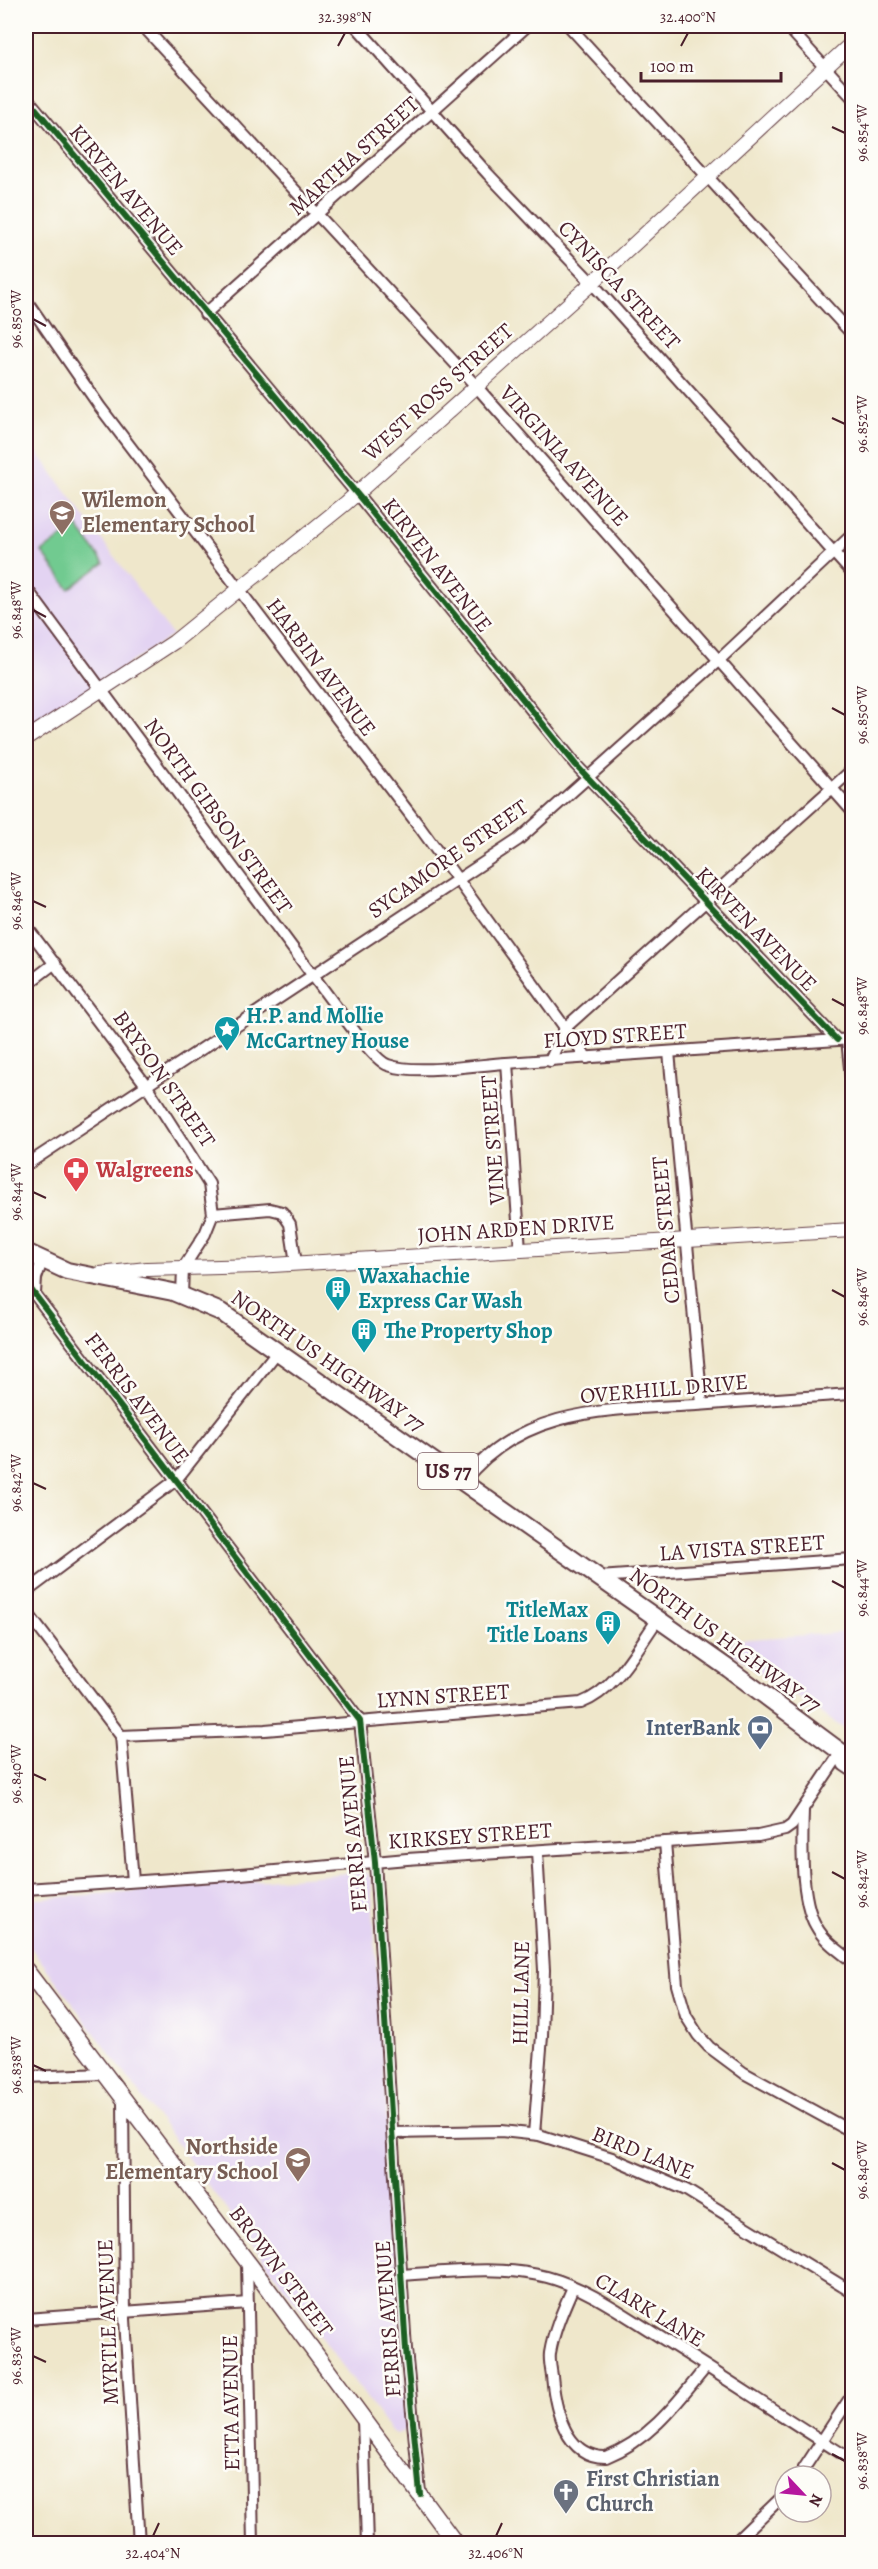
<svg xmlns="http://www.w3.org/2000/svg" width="878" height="2569" font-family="Alegreya,serif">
	<rect width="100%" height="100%" fill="#fdfcf7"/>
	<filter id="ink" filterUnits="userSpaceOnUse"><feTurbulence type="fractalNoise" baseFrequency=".0167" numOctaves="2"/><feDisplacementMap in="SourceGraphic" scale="12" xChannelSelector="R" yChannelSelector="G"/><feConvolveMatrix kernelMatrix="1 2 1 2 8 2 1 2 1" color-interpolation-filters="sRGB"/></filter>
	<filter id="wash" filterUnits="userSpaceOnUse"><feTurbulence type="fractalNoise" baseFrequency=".008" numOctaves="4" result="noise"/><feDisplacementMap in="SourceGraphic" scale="24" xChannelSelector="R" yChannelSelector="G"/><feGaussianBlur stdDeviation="1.35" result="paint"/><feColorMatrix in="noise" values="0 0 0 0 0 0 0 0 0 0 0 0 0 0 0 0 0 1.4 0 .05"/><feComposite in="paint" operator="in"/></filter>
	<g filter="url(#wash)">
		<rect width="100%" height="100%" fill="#efe7cb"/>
		<!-- built -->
		<g fill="#e3d3f2">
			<path d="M26,437L172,635L26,732Z"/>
			<path d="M852,1632V1734L727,1650L735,1640Z"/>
			<path d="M362,1872L369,1875L371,1881L407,2424L404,2431L396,2434L392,2432L26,1941V1900Z"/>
		</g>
		<!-- green -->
		<path fill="#71ca90" stroke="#5e745e" stroke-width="1.5" d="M77,526L104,563L69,589L42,552Z"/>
	</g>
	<g filter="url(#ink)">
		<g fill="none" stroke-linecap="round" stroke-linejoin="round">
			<!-- minor casing -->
			<g stroke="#633d43" stroke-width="14">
				<g id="minor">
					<path d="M143,26L476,386L852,811"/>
					<path d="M356,26L488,174L592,283L852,573"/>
					<path d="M569,26L852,334"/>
					<path d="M787,26L852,97"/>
					<path d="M26,97L362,500L576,765L837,1040"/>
					<path d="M26,300L100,407L416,822L587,1058"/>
					<path d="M205,314L527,26"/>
					<path d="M26,588L331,1000C342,1014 374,1061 388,1065C415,1075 475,1065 506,1063C622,1056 737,1047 852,1039"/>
					<path d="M26,926L146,1085L209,1184L213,1214L205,1234L183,1268L182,1295"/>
					<path d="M26,985L55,963"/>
					<path d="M847,1039L852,1088"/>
					<path d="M669,1052L702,1404"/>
					<path d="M550,1061L565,1028L852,770"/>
					<path d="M507,1063L520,1250"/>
					<path d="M26,1165L518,840L719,660L852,535"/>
					<path d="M213,1214L270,1209L282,1212L290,1224L296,1263"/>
					<path d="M26,1283L360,1721L375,1862L406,2350L420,2493"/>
					<path d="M35,1293L36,1278L42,1261"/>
					<path d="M463,1482C522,1406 611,1410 697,1405C749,1401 801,1397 852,1394"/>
					<path d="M599,1577L852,1559"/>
					<path d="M26,1592L176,1480L278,1351"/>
					<path d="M26,1611L121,1736L133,1881"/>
					<path d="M121,1736L265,1730L581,1703C616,1690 637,1648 658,1619"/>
					<path d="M803,1810C802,1841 800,1899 816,1926C824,1941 839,1951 852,1961"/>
					<path d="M665,1842L677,1985L686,2016L698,2035L709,2047L744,2073L852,2132"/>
					<path d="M26,1889L230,1875L407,1859L758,1836L785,1830L792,1825L841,1752"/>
					<path d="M26,2077L104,2074"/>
					<path d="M123,2099L125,2319L139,2544"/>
					<path d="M393,2133L501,2131L539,2135L612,2158L686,2190L852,2292"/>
					<path d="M534,2134L542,2036L544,1970L537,1851"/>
					<path d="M247,2263L253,2544"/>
					<path d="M401,2275C449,2272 500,2265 547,2277C588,2288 624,2315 660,2337C724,2377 788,2420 852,2460"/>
					<path d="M573,2287C564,2308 554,2329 550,2353C549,2360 551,2369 552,2376C555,2408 565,2458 606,2457C651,2439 677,2403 706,2367"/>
					<path d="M26,2319L248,2303"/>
					<path d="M363,2418L367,2544"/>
					<path d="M799,2476L852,2395"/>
					<path d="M733,2544L785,2494"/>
				</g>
			</g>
			<!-- tertiary casing -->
			<g stroke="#633d43" stroke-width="16">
				<g id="tertiary">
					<path d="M26,739L174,642L346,503L592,283L852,43"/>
					<path d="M100,1274L147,1269L256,1266L852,1230"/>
				</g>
			</g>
			<!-- secondary casing -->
			<g stroke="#633d43" stroke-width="18">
				<path id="secondary" d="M26,1970L262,2281L456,2544"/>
			</g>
			<!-- primary casing -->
			<g stroke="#633d43" stroke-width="20">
				<path id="primary" d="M26,1252L67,1271L173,1292L221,1312L729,1669L841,1752L846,1763L852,1767"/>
			</g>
			<!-- minor -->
			<use href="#minor" stroke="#fff" stroke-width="10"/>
			<!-- tertiary -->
			<use href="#tertiary" stroke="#fff" stroke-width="14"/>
			<!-- secondary -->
			<use href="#secondary" stroke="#fff" stroke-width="15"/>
			<!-- primary -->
			<use href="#primary" stroke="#fff" stroke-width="16"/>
			<!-- cycleway casing -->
			<g stroke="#fdfcf7" stroke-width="10">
				<g id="cycleway">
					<path d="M26,97L362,500L576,765L837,1040"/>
					<path d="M26,1283L360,1721L375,1862L406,2350L420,2494"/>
				</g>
			</g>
			<!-- cycleway -->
			<use href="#cycleway" stroke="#1b5e20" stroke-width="6"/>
		</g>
	</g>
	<!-- ticks -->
	<path fill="none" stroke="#4a1f2b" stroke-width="2" d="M338,46L345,33M681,46L688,33M832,127L845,133M33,319L46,326M832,418L845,424M33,610L46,617M832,708L845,715M33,901L46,907M832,999L845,1006M33,1192L46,1198M832,1290L845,1297M33,1483L46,1489M832,1581L845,1588M33,1774L46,1780M832,1872L845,1879M33,2065L46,2071M832,2163L845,2170M33,2356L46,2362M832,2454L845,2461M153,2536L159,2523M496,2536L502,2523"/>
	<!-- icons -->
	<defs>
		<g id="school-pin" transform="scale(1.35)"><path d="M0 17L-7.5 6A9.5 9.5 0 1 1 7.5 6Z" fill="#8d6e63" stroke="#fdfcf7"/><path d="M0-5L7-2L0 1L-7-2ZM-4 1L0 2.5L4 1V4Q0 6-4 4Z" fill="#fff"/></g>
		<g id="sight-pin" transform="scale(1.35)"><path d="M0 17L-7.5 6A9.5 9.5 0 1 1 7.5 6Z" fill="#0f9aa8" stroke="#fdfcf7"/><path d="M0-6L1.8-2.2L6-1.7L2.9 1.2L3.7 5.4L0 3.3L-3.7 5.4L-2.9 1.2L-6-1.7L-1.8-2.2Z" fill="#fff"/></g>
		<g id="pharmacy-pin" transform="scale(1.35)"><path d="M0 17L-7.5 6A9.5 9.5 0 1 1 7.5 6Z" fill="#e0444e" stroke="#fdfcf7"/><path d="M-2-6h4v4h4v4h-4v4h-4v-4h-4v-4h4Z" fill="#fff"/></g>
		<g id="building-pin" transform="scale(1.35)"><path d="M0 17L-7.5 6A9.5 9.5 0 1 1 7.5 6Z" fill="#0f9aa8" stroke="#fdfcf7"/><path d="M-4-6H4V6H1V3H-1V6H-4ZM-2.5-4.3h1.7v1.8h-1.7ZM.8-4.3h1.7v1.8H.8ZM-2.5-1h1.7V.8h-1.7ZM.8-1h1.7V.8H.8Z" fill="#fff"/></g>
		<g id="bank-pin" transform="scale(1.35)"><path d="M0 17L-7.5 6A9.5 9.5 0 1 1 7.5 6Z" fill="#5c6f8a" stroke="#fdfcf7"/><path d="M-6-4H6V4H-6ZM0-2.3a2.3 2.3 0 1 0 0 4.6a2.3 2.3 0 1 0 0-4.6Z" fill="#fff"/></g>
		<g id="church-pin" transform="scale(1.35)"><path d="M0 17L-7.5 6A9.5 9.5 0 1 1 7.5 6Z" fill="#6b7280" stroke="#fdfcf7"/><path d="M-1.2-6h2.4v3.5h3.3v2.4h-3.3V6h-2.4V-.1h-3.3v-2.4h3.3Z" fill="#fff"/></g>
	</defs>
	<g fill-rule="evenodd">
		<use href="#school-pin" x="62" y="513"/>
		<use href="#sight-pin" x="227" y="1029"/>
		<use href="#pharmacy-pin" x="76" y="1170"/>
		<use href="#building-pin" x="338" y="1289"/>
		<use href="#building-pin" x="364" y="1331"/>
		<use href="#building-pin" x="608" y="1623"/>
		<use href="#bank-pin" x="760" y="1728"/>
		<use href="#school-pin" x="298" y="2160"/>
		<use href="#church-pin" x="566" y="2492"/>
	</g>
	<g text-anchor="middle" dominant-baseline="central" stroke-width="5" stroke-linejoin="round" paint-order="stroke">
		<!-- shield labels -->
		<rect fill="#fdfcf7" stroke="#806168" stroke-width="1.5" x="418" y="1453" width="60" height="36" rx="4.5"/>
		<g font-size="21" font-weight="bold" fill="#4a1f2b">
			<text x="448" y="1471">US 77</text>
		</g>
		<!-- street labels -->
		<g font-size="22" fill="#4a1f2b" stroke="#fdfcf7">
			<text transform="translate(354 156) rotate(-42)">MARTHA STREET</text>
			<text transform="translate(126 190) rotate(50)">KIRVEN AVENUE</text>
			<text transform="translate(619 285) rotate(47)">CYNISCA STREET</text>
			<text transform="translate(438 392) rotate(-42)">WEST ROSS STREET</text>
			<text transform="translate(564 456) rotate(48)">VIRGINIA AVENUE</text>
			<text transform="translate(437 565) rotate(52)">KIRVEN AVENUE</text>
			<text transform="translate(321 667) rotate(53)">HARBIN AVENUE</text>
			<text transform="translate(218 816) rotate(54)">NORTH GIBSON STREET</text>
			<text transform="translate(448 859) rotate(-35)">SYCAMORE STREET</text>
			<text transform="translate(756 929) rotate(46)">KIRVEN AVENUE</text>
			<text transform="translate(615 1036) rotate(-4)">FLOYD STREET</text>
			<text transform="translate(164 1079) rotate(55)">BRYSON STREET</text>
			<text transform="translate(493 1140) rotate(-94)">VINE STREET</text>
			<text transform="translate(516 1229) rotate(-4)">JOHN ARDEN DRIVE</text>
			<text transform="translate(666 1230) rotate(-95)">CEDAR STREET</text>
			<text transform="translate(328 1361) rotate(35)">NORTH US HIGHWAY 77</text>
			<text transform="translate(664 1389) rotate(-5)">OVERHILL DRIVE</text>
			<text transform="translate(137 1398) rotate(53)">FERRIS AVENUE</text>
			<text transform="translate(742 1548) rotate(-4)">LA VISTA STREET</text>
			<text transform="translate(725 1640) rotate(36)">NORTH US HIGHWAY 77</text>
			<text transform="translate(443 1696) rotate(-4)">LYNN STREET</text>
			<text transform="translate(353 1834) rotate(-95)">FERRIS AVENUE</text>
			<text transform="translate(470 1836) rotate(-4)">KIRKSEY STREET</text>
			<text transform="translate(521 1993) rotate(-89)">HILL LANE</text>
			<text transform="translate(643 2153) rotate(22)">BIRD LANE</text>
			<text transform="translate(281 2271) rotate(53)">BROWN STREET</text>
			<text transform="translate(650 2310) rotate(31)">CLARK LANE</text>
			<text transform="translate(388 2319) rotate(-94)">FERRIS AVENUE</text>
			<text transform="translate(108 2322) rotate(-92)">MYRTLE AVENUE</text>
			<text transform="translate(231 2403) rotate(-91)">ETTA AVENUE</text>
		</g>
		<!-- education labels -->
		<g font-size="22" font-weight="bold" fill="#785e54" stroke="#fdfcf7" text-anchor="start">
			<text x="82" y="500">Wilemon<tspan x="82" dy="25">Elementary School</tspan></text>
			<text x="278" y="2147" text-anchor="end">Northside<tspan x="278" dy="25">Elementary School</tspan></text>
		</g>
		<!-- culture labels -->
		<g font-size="22" font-weight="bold" fill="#0d838f" stroke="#fdfcf7" text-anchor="start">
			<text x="246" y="1016">H.P. and Mollie<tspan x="246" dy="25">McCartney House</tspan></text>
			<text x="358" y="1276">Waxahachie<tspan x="358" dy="25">Express Car Wash</tspan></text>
			<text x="384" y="1331">The Property Shop</text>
			<text x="588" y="1610" text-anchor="end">TitleMax<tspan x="588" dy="25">Title Loans</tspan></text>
		</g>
		<!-- health labels -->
		<g font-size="22" font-weight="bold" fill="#be3a42" stroke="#fdfcf7" text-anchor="start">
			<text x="96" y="1170">Walgreens</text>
		</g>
		<!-- service labels -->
		<g font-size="22" font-weight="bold" fill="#4e5e75" stroke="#fdfcf7" text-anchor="end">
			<text x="740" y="1728">InterBank</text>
		</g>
		<!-- worship labels -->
		<g font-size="22" font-weight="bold" fill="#5b616d" stroke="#fdfcf7" text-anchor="start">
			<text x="586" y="2479">First Christian<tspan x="586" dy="25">Church</tspan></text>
		</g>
	</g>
	<!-- margin -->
	<rect width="878" height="2569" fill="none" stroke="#fdfcf7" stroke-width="66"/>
	<!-- north arrow -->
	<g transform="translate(803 2494) rotate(116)"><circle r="28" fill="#fdfcf7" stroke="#b5a4a5" stroke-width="1.5"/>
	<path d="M0-4.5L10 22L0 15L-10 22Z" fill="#b5179e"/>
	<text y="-9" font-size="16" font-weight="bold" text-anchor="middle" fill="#4a1f2b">N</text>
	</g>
	<!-- scale -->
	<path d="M641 72v9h140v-9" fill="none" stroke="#4a1f2b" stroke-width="3"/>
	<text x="650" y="72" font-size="18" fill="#4a1f2b" stroke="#fdfcf7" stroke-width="4.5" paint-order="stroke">100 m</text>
	<rect x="33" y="33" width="812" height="2503" fill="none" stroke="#4a1f2b" stroke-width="2"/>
	<g font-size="15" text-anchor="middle" fill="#4a1f2b">
		<text x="345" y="22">32.398°N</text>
		<text x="688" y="22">32.400°N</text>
		<text transform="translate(862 133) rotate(-90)" y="5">96.854°W</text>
		<text transform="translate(16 319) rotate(-90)" y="5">96.850°W</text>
		<text transform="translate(862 424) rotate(-90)" y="5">96.852°W</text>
		<text transform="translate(16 610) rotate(-90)" y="5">96.848°W</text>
		<text transform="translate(862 715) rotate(-90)" y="5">96.850°W</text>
		<text transform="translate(16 901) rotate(-90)" y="5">96.846°W</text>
		<text transform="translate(862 1006) rotate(-90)" y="5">96.848°W</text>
		<text transform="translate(16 1192) rotate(-90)" y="5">96.844°W</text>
		<text transform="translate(862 1297) rotate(-90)" y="5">96.846°W</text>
		<text transform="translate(16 1483) rotate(-90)" y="5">96.842°W</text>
		<text transform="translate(862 1588) rotate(-90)" y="5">96.844°W</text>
		<text transform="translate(16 1774) rotate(-90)" y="5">96.840°W</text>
		<text transform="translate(862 1879) rotate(-90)" y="5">96.842°W</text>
		<text transform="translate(16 2065) rotate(-90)" y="5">96.838°W</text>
		<text transform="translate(862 2170) rotate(-90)" y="5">96.840°W</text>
		<text transform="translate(16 2356) rotate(-90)" y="5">96.836°W</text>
		<text transform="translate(862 2461) rotate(-90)" y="5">96.838°W</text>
		<text x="153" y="2558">32.404°N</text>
		<text x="496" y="2558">32.406°N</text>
	</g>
</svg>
